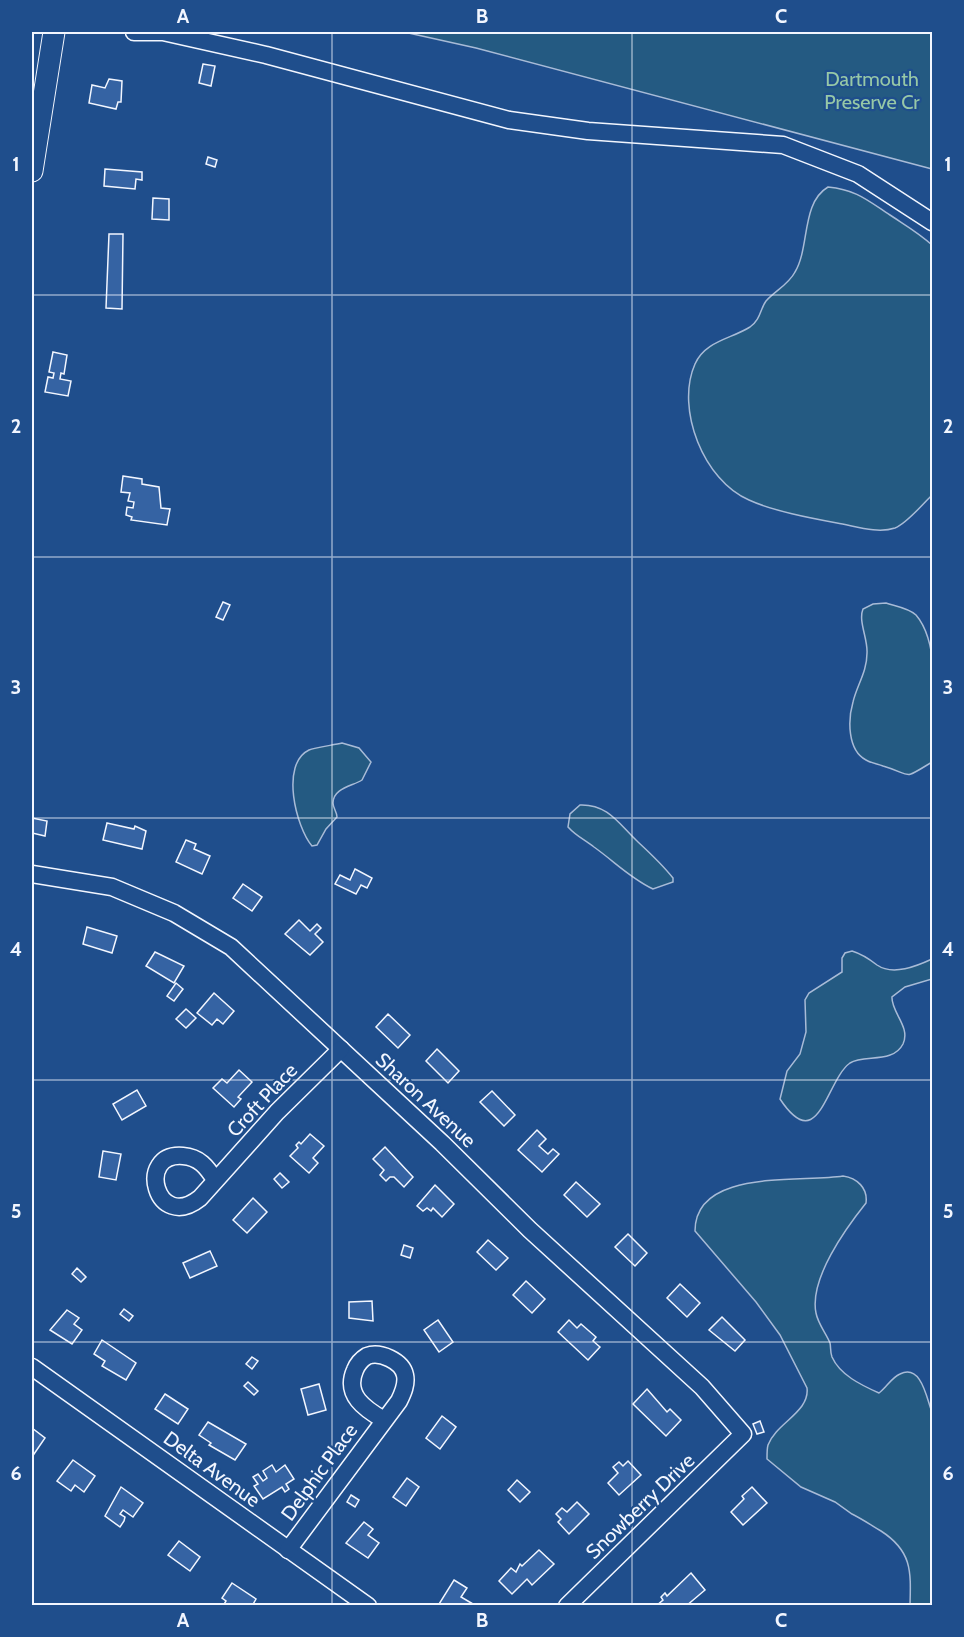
<svg xmlns="http://www.w3.org/2000/svg" width="964" height="1637" font-family="Cabin,sans-serif">
	<rect width="100%" height="100%" fill="#1f4e8c"/>
	<!-- green -->
	<g fill="#245a82" stroke="#a8bbd7" stroke-width="1.5">
		<path d="M404,32H932V169L476,48Z"/>
		<path d="M828,187C857,190 867,200 890,215C905,225 919,233 932,245V495C923,504 906,524 895,528C877,534 855,526 837,523C810,518 773,511 749,500C704,481 675,409 695,364C705,341 731,339 750,327C761,319 760,309 766,301C775,291 789,284 795,272C810,247 801,203 828,187Z"/>
		<path d="M886,603C895,606 909,608 916,615C943,646 933,723 932,762C901,781 914,775 883,766C878,764 871,763 866,760C847,750 848,719 853,702C857,685 867,672 867,653C868,639 858,621 863,609L873,604Z"/>
		<path d="M342,743L359,748L371,762L362,780C353,786 333,788 333,803C333,808 337,812 337,817L326,829L317,845L312,846C296,827 280,764 309,750C314,748 333,745 342,743Z"/>
		<path d="M580,805C608,804 619,824 637,841C650,853 662,864 673,878V882L653,889C630,878 615,862 594,847C585,840 576,836 568,827L570,814Z"/>
		<path d="M852,951C862,954 868,958 877,965C893,976 917,966 932,959V979L905,987L892,997C891,1012 911,1027 903,1044C893,1064 864,1054 850,1063C826,1080 819,1158 780,1099L787,1071L800,1054L806,1032L805,1000L809,993L842,972V958L845,953Z"/>
		<path d="M843,1176C857,1178 868,1188 866,1203C846,1228 809,1279 816,1313C818,1324 826,1333 830,1343C831,1347 830,1352 832,1357C840,1375 861,1385 879,1393C887,1387 891,1378 900,1374C922,1363 927,1401 932,1412V1605H910C911,1571 912,1551 881,1531C871,1525 862,1519 852,1514L835,1502L801,1487L767,1459C767,1455 767,1448 768,1445C776,1423 810,1412 807,1388L780,1335L756,1302L695,1231C695,1168 800,1183 843,1176Z"/>
	</g>
	<!-- building -->
	<g fill="#3563a3" stroke="#f2f6ff" stroke-width="1.5">
		<path d="M203,64L215,66L211,86L199,83Z"/>
		<path d="M109,79L122,81L121,102H118L116,109L89,103L92,85L105,88Z"/>
		<path d="M208,157L217,160L215,167L206,164Z"/>
		<path d="M105,169L142,172V180L136,179L135,189L104,186Z"/>
		<path d="M153,198L169,199V220L152,219Z"/>
		<path d="M109,234H123L122,309L106,308Z"/>
		<path d="M53,352L67,355L64,374L61,373L60,379L71,381L68,396L45,392L48,377L53,378L54,373L49,372Z"/>
		<path d="M123,476L142,479V484L159,487L161,508L170,509L167,525L131,520L132,517L126,515L127,507L133,508L134,502L128,501L130,493L121,492Z"/>
		<path d="M223,602L230,605L223,620L216,617Z"/>
		<path d="M32,818L47,821L45,836L32,833Z"/>
		<path d="M107,823L134,829L135,826L146,831L142,849L103,840Z"/>
		<path d="M186,840L196,844L194,849L210,856L202,874L176,862Z"/>
		<path d="M355,869L372,878L367,888L361,885L356,894L335,884L340,875L350,880Z"/>
		<path d="M243,884L262,897L252,911L233,898Z"/>
		<path d="M299,920L310,931L317,924L321,928L315,934L323,942L310,955L285,934Z"/>
		<path d="M87,927L117,936L112,953L83,944Z"/>
		<path d="M155,952L184,966L174,983L146,966Z"/>
		<path d="M176,983L183,989L174,1001L167,996Z"/>
		<path d="M214,993L234,1011L223,1024L217,1019L212,1025L197,1013Z"/>
		<path d="M186,1009L196,1018L186,1028L176,1019Z"/>
		<path d="M388,1014L410,1035L398,1048L376,1027Z"/>
		<path d="M437,1049L459,1071L448,1083L426,1061Z"/>
		<path d="M239,1070L252,1082L238,1097L241,1099L234,1107L213,1088L222,1079L227,1083Z"/>
		<path d="M137,1090L146,1106L122,1120L113,1104Z"/>
		<path d="M492,1091L515,1115L504,1126L480,1102Z"/>
		<path d="M537,1130L546,1139L539,1146L548,1154L553,1149L559,1154L542,1172L518,1150Z"/>
		<path d="M310,1134L324,1146L313,1158L318,1163L309,1173L290,1156L298,1148L296,1145L299,1142L301,1144Z"/>
		<path d="M385,1147L413,1177L404,1187L394,1177H390L386,1181L380,1175L384,1170L373,1159Z"/>
		<path d="M103,1151L121,1154L116,1180L99,1177Z"/>
		<path d="M280,1173L289,1182L282,1188L274,1179Z"/>
		<path d="M576,1182L600,1204L587,1217L564,1195Z"/>
		<path d="M435,1185L454,1204L442,1217L433,1208L431,1211L427,1208L423,1211L417,1206Z"/>
		<path d="M253,1198L267,1212L247,1233L233,1220Z"/>
		<path d="M628,1234L647,1253L635,1266L615,1247Z"/>
		<path d="M488,1240L508,1258L496,1270L477,1252Z"/>
		<path d="M404,1245L413,1248L410,1258L401,1255Z"/>
		<path d="M210,1251L217,1266L190,1278L183,1263Z"/>
		<path d="M77,1268L86,1277L81,1282L72,1274Z"/>
		<path d="M526,1281L545,1299L532,1313L513,1295Z"/>
		<path d="M680,1284L700,1303L687,1317L667,1298Z"/>
		<path d="M372,1301L373,1321L349,1318V1302Z"/>
		<path d="M124,1309L133,1316L129,1321L120,1314Z"/>
		<path d="M67,1310L79,1318L74,1324L82,1330L72,1344L50,1330Z"/>
		<path d="M722,1317L745,1340L735,1351L709,1330Z"/>
		<path d="M438,1320L453,1342L439,1352L424,1330Z"/>
		<path d="M569,1320L577,1328L581,1324L596,1337L593,1341L600,1347L588,1360L558,1332Z"/>
		<path d="M102,1340L136,1363L126,1380L102,1366L105,1361L94,1354Z"/>
		<path d="M252,1357L258,1361L252,1369L246,1364Z"/>
		<path d="M248,1382L258,1391L254,1395L244,1386Z"/>
		<path d="M319,1384L326,1410L308,1415L301,1389Z"/>
		<path d="M647,1389L667,1412L670,1409L681,1420L666,1436L633,1404Z"/>
		<path d="M165,1394L188,1409L178,1424L155,1409Z"/>
		<path d="M442,1416L456,1427L440,1449L426,1438Z"/>
		<path d="M760,1421L764,1432L757,1434L753,1424Z"/>
		<path d="M208,1422L246,1444L235,1460L209,1445L211,1443L199,1435Z"/>
		<path d="M32,1428L45,1438L34,1454L32,1452Z"/>
		<path d="M73,1460L95,1476L84,1492L75,1485L71,1491L57,1481Z"/>
		<path d="M628,1461L641,1475L619,1495L608,1483L618,1473L613,1467L619,1462L623,1466Z"/>
		<path d="M272,1465L276,1472L285,1465L294,1479L286,1484L289,1489L285,1492L282,1487L263,1499L254,1486L258,1484L253,1477L258,1474L263,1481L267,1478L263,1471Z"/>
		<path d="M407,1478L419,1487L406,1506L393,1497Z"/>
		<path d="M517,1480L530,1492L520,1502L508,1490Z"/>
		<path d="M121,1487L143,1503L133,1517L123,1510L120,1514L125,1517L124,1521L120,1527L105,1516Z"/>
		<path d="M752,1487L767,1503L743,1525L731,1512L744,1499L742,1496Z"/>
		<path d="M351,1495L359,1500L355,1507L347,1502Z"/>
		<path d="M577,1502L589,1514L569,1534L558,1522L561,1519L556,1514L562,1508L567,1512Z"/>
		<path d="M364,1522L373,1529L368,1535L379,1543L368,1558L346,1543Z"/>
		<path d="M179,1541L200,1557L190,1571L168,1555Z"/>
		<path d="M539,1550L554,1564L532,1585L527,1579L512,1594L499,1581L511,1568L516,1572L520,1564L522,1566Z"/>
		<path d="M691,1573L705,1590L686,1606H656L663,1600L661,1597L665,1593L667,1596Z"/>
		<path d="M454,1580L467,1588L461,1597L473,1604L471,1606L439,1604Z"/>
		<path d="M232,1583L256,1599L252,1606H223L226,1601L222,1598Z"/>
	</g>
	<g fill="none" stroke-linecap="round" stroke-linejoin="round">
		<!-- minor casing -->
		<g stroke="#f2f6ff" stroke-width="19">
			<g id="minor">
				<path d="M134,32H163L266,55L509,120L588,131L783,145L858,174L932,222"/>
				<path d="M32,874L112,887L174,913L231,947L442,1143L530,1230L702,1387L743,1434L567,1606"/>
				<path d="M215,1180C207,1167 199,1157 183,1156C135,1152 156,1233 200,1198L277,1112L341,1049"/>
				<path d="M32,1367L368,1606"/>
				<path d="M288,1550L399,1401C403,1393 407,1384 405,1375C402,1361 380,1351 367,1356C362,1359 357,1365 355,1370C344,1395 365,1409 384,1420"/>
			</g>
		</g>
		<!-- major casing -->
		<g stroke="#f2f6ff" stroke-width="23">
			<path id="major" d="M32,171L54,32"/>
		</g>
		<!-- minor -->
		<use href="#minor" stroke="#1f4e8c" stroke-width="16"/>
		<!-- major -->
		<use href="#major" stroke="#1f4e8c" stroke-width="21"/>
	</g>
	<!-- grid -->
	<path fill="none" stroke="#f2f6ff" stroke-width="1.5" stroke-opacity="0.55" d="M332,32V1606M632,32V1606M32,295H932M32,557H932M32,818H932M32,1080H932M32,1342H932"/>
	<g text-anchor="middle" dominant-baseline="central" stroke-width="4.5" stroke-linejoin="round" paint-order="stroke">
		<!-- park labels -->
		<g font-size="20" fill="#97c8a6" stroke="#1f4e8c">
			<text x="872" y="79">Dartmouth<tspan x="872" dy="23">Preserve Cr</tspan></text>
		</g>
		<!-- street labels -->
		<g font-size="20" fill="#f2f6ff" stroke="#1f4e8c">
			<text transform="translate(262 1100) rotate(-47)">Croft Place</text>
			<text transform="translate(426 1100) rotate(43)">Sharon Avenue</text>
			<text transform="translate(212 1469) rotate(36)">Delta Avenue</text>
			<text transform="translate(319 1472) rotate(-54)">Delphic Place</text>
			<text transform="translate(640 1506) rotate(-44)">Snowberry Drive</text>
		</g>
	</g>
	<!-- border -->
	<rect width="964" height="1637" fill="none" stroke="#1f4e8c" stroke-width="66"/>
	<rect x="33" y="33" width="898" height="1571" fill="none" stroke="#f2f6ff" stroke-width="2"/>
	<g font-size="20" text-anchor="middle" font-weight="bold" fill="#f2f6ff">
		<text x="183" y="23">A</text>
		<text x="482" y="23">B</text>
		<text x="781" y="23">C</text>
		<text x="16" y="171">1</text>
		<text x="948" y="171">1</text>
		<text x="16" y="433">2</text>
		<text x="948" y="433">2</text>
		<text x="16" y="694">3</text>
		<text x="948" y="694">3</text>
		<text x="16" y="956">4</text>
		<text x="948" y="956">4</text>
		<text x="16" y="1218">5</text>
		<text x="948" y="1218">5</text>
		<text x="16" y="1480">6</text>
		<text x="948" y="1480">6</text>
		<text x="183" y="1627">A</text>
		<text x="482" y="1627">B</text>
		<text x="781" y="1627">C</text>
	</g>
</svg>
